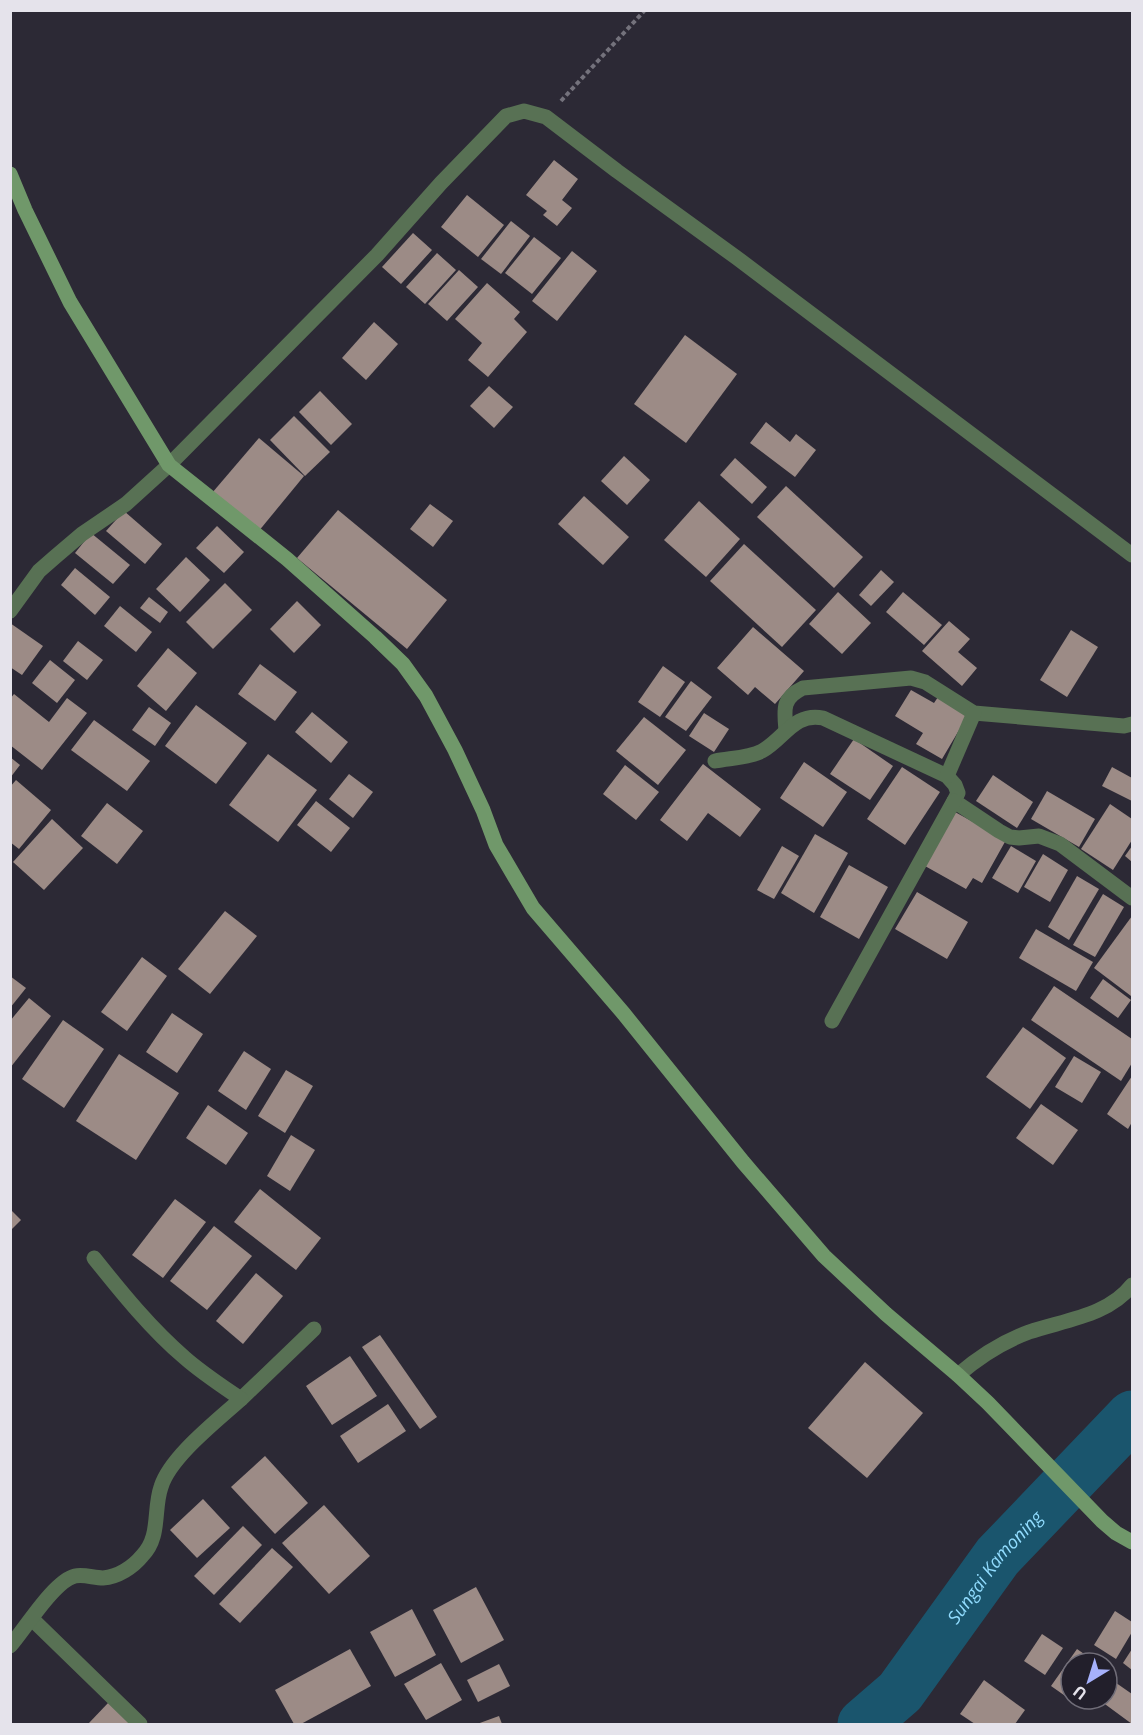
<svg xmlns="http://www.w3.org/2000/svg" width="1143" height="1735" font-family="'Open Sans',sans-serif">
	<rect width="100%" height="100%" fill="#2c2935"/>
	<g fill="none" stroke-linecap="round" stroke-linejoin="round">
		<!-- river -->
		<path stroke="#1a556d" stroke-width="51" id="s1" d="M863,1724L900,1692L998,1556L1132,1416"/>
	</g>
	<!-- building -->
	<g fill="#9c8b86">
		<path d="M554,160L578,179L562,200L572,208L557,226L543,215L547,211L526,195Z"/>
		<path d="M467,195L504,225L478,257L441,227Z"/>
		<path d="M511,221L530,236L501,274L481,259Z"/>
		<path d="M413,233L432,250L401,284L382,267Z"/>
		<path d="M534,237L561,258L532,294L505,273Z"/>
		<path d="M572,251L597,271L557,321L532,301Z"/>
		<path d="M437,253L456,270L425,304L406,287Z"/>
		<path d="M459,270L478,287L447,321L428,304Z"/>
		<path d="M487,283L520,312L514,319L527,332L488,377L468,360L482,343L455,319Z"/>
		<path d="M374,322L398,344L366,380L342,358Z"/>
		<path d="M685,335L737,374L686,443L634,404Z"/>
		<path d="M489,386L513,407L494,428L470,406Z"/>
		<path d="M320,391L352,424L331,445L299,412Z"/>
		<path d="M294,416L330,452L305,476L270,440Z"/>
		<path d="M766,422L790,442L796,434L816,450L795,477L750,443Z"/>
		<path d="M259,438L304,476L258,532L212,493Z"/>
		<path d="M624,456L650,480L627,505L601,481Z"/>
		<path d="M735,458L767,487L752,504L720,475Z"/>
		<path d="M786,486L863,557L834,588L757,517Z"/>
		<path d="M584,496L629,537L603,565L558,524Z"/>
		<path d="M699,501L740,539L706,577L664,540Z"/>
		<path d="M430,504L453,521L433,547L410,529Z"/>
		<path d="M338,510L447,600L407,649L297,558Z"/>
		<path d="M124,511L162,544L145,564L106,531Z"/>
		<path d="M217,526L244,552L224,573L196,548Z"/>
		<path d="M91,533L130,565L113,584L75,553Z"/>
		<path d="M744,544L816,610L782,647L710,581Z"/>
		<path d="M186,557L210,580L180,612L156,589Z"/>
		<path d="M75,568L110,597L95,615L61,585Z"/>
		<path d="M881,570L894,582L871,606L859,595Z"/>
		<path d="M225,583L252,610L213,649L186,622Z"/>
		<path d="M838,592L871,623L842,654L809,624Z"/>
		<path d="M903,592L942,625L924,645L886,612Z"/>
		<path d="M149,597L168,612L160,623L140,608Z"/>
		<path d="M297,601L321,625L294,653L270,629Z"/>
		<path d="M120,606L152,632L136,652L104,626Z"/>
		<path d="M949,621L970,639L958,652L977,668L962,686L922,651Z"/>
		<path d="M10,623L43,646L22,675L10,667Z"/>
		<path d="M753,627L804,671L775,704L755,687L748,695L717,668Z"/>
		<path d="M1071,630L1098,647L1067,697L1040,680Z"/>
		<path d="M78,641L103,660L87,680L63,661Z"/>
		<path d="M168,648L197,673L166,711L137,686Z"/>
		<path d="M50,660L75,680L57,703L32,683Z"/>
		<path d="M260,664L297,692L275,721L238,694Z"/>
		<path d="M663,666L685,682L660,717L638,702Z"/>
		<path d="M691,681L712,697L686,731L665,717Z"/>
		<path d="M911,690L934,703L938,697L968,715L942,759L916,744L923,733L895,716Z"/>
		<path d="M14,694L49,722L67,698L87,713L42,770L10,745V699Z"/>
		<path d="M196,705L247,743L216,784L165,746Z"/>
		<path d="M149,707L171,723L155,746L132,730Z"/>
		<path d="M312,712L348,742L331,763L295,732Z"/>
		<path d="M704,713L729,729L714,752L689,736Z"/>
		<path d="M644,717L686,750L658,785L616,751Z"/>
		<path d="M94,720L150,761L127,791L71,750Z"/>
		<path d="M854,739L893,766L870,800L830,774Z"/>
		<path d="M268,754L317,790L278,842L229,805Z"/>
		<path d="M10,757L20,765L10,778Z"/>
		<path d="M804,762L847,792L823,827L780,798Z"/>
		<path d="M703,764L761,809L740,837L708,813L687,841L660,820Z"/>
		<path d="M625,765L659,792L636,820L603,794Z"/>
		<path d="M902,767L940,792L905,845L867,819Z"/>
		<path d="M1112,767L1132,778V801L1102,786Z"/>
		<path d="M349,774L373,792L353,818L329,799Z"/>
		<path d="M993,775L1033,802L1017,828L976,801Z"/>
		<path d="M16,780L51,810L19,849L10,842V787Z"/>
		<path d="M1047,791L1095,819L1079,847L1031,819Z"/>
		<path d="M316,801L350,828L331,852L297,825Z"/>
		<path d="M107,803L143,831L117,864L81,836Z"/>
		<path d="M1110,804L1132,819V840L1113,870L1081,849Z"/>
		<path d="M955,812L1006,840L982,883L973,878L966,889L925,866Z"/>
		<path d="M52,819L83,848L44,890L13,862Z"/>
		<path d="M815,834L848,853L814,913L781,893Z"/>
		<path d="M782,846L799,856L774,899L757,890Z"/>
		<path d="M1011,846L1036,861L1018,893L992,878Z"/>
		<path d="M1132,846V862L1125,856Z"/>
		<path d="M1043,854L1068,870L1050,902L1024,887Z"/>
		<path d="M849,865L888,887L859,939L820,917Z"/>
		<path d="M1077,876L1099,889L1069,940L1048,927Z"/>
		<path d="M917,892L968,922L947,959L895,929Z"/>
		<path d="M1103,894L1124,907L1095,957L1073,945Z"/>
		<path d="M225,911L257,936L210,994L178,969Z"/>
		<path d="M1132,916V994L1131,996L1094,968Z"/>
		<path d="M1036,929L1093,962L1076,991L1019,958Z"/>
		<path d="M142,957L167,976L127,1031L101,1012Z"/>
		<path d="M10,976L26,988L10,1008Z"/>
		<path d="M1103,979L1131,1000L1118,1018L1090,998Z"/>
		<path d="M1054,986L1132,1039V1063L1121,1081L1031,1020Z"/>
		<path d="M29,998L51,1016L10,1068V1021Z"/>
		<path d="M172,1013L203,1034L177,1073L146,1052Z"/>
		<path d="M63,1020L104,1049L64,1108L22,1079Z"/>
		<path d="M1023,1027L1066,1058L1030,1109L986,1077Z"/>
		<path d="M244,1051L271,1069L246,1110L218,1091Z"/>
		<path d="M119,1054L179,1093L136,1160L76,1121Z"/>
		<path d="M1074,1056L1101,1072L1082,1103L1055,1087Z"/>
		<path d="M286,1070L313,1086L285,1133L258,1116Z"/>
		<path d="M1132,1076V1122L1128,1129L1107,1114Z"/>
		<path d="M1041,1104L1078,1130L1053,1165L1016,1138Z"/>
		<path d="M208,1105L248,1133L226,1165L186,1138Z"/>
		<path d="M291,1135L315,1150L290,1191L267,1176Z"/>
		<path d="M260,1189L321,1238L296,1270L234,1222Z"/>
		<path d="M175,1199L206,1222L163,1278L132,1255Z"/>
		<path d="M10,1209L21,1220L10,1231Z"/>
		<path d="M214,1226L252,1256L207,1310L170,1281Z"/>
		<path d="M256,1273L283,1296L243,1344L216,1321Z"/>
		<path d="M380,1335L437,1417L420,1429L362,1347Z"/>
		<path d="M350,1356L377,1396L332,1425L306,1386Z"/>
		<path d="M865,1362L923,1413L867,1478L808,1428Z"/>
		<path d="M388,1404L406,1431L358,1463L340,1436Z"/>
		<path d="M265,1456L308,1503L275,1534L231,1487Z"/>
		<path d="M203,1499L230,1528L197,1558L170,1530Z"/>
		<path d="M324,1505L370,1556L329,1594L282,1543Z"/>
		<path d="M243,1526L262,1545L214,1595L194,1576Z"/>
		<path d="M272,1548L293,1567L240,1623L219,1604Z"/>
		<path d="M476,1587L504,1640L461,1663L433,1610Z"/>
		<path d="M412,1609L436,1655L395,1677L370,1632Z"/>
		<path d="M1115,1611L1132,1622V1632L1116,1659L1094,1645Z"/>
		<path d="M1042,1634L1063,1648L1045,1675L1024,1661Z"/>
		<path d="M350,1649L371,1686L301,1724H294L275,1690Z"/>
		<path d="M1077,1649L1097,1663H1071V1699H1086L1081,1707L1051,1686Z"/>
		<path d="M1132,1649V1670L1123,1663Z"/>
		<path d="M441,1663L462,1700L426,1720L404,1684Z"/>
		<path d="M499,1664L510,1686L478,1702L467,1680Z"/>
		<path d="M1109,1678L1132,1694V1724L1098,1699H1107V1681Z"/>
		<path d="M984,1680L1025,1710L1015,1724H975L960,1714Z"/>
		<path d="M109,1702L134,1724H88Z"/>
		<path d="M499,1716L502,1724H477Z"/>
	</g>
	<g fill="none" stroke-linecap="round" stroke-linejoin="round">
		<!-- path -->
		<path stroke="#74727c" stroke-width="4" stroke-dasharray="4.5 3" stroke-linecap="butt" d="M561,101L645,10"/>
		<!-- street -->
		<g stroke="#587154" stroke-width="15">
			<path d="M10,611L39,571L55,557L82,534L126,504L169,465L377,255L441,183L506,116L524,111L546,117L617,171L737,258L1132,555"/>
			<path d="M786,730C784,709 782,698 803,688L911,678L925,682L974,713L1124,726L1132,724"/>
			<path d="M715,761C730,758 749,758 762,751C784,739 794,712 823,718L947,776L955,785L958,793L954,801L999,831L1010,837L1019,838L1039,836L1060,844L1132,898"/>
			<path d="M947,776L974,713"/>
			<path d="M832,1021L954,801"/>
			<path d="M958,1375C980,1356 1002,1342 1029,1332C1064,1320 1108,1316 1132,1285"/>
			<path d="M241,1399L314,1329"/>
			<path d="M32,1619L140,1724"/>
			<path d="M10,1646C25,1629 54,1581 75,1576C84,1574 94,1578 103,1578C118,1577 133,1567 142,1556C161,1537 153,1510 161,1487C170,1457 218,1420 241,1399C222,1386 202,1373 185,1358C151,1329 122,1293 94,1258"/>
		</g>
		<!-- secondary -->
		<path stroke="#70986a" stroke-width="15" d="M10,174L25,210L70,302L169,465L287,559L375,637L403,664L426,696L455,750L483,810L496,845L533,908L624,1014L743,1162L824,1256L886,1314L958,1375L988,1403L1102,1521L1116,1533L1132,1542"/>
	</g>
	<g text-anchor="middle" dominant-baseline="central" stroke-width="6" stroke-linejoin="round" paint-order="stroke">
		<!-- water labels -->
		<g font-size="18" font-style="italic" fill="#91dcfe" stroke="#221f2b">
			<text stroke="none"><textPath href="#s1" startOffset="206">Sungai Kamoning</textPath></text>
		</g>
	</g>
	<!-- border -->
	<rect width="1143" height="1735" fill="none" stroke="#e5e3eb" stroke-width="24"/>
	<!-- north arrow -->
	<g transform="translate(1089 1681) rotate(218)"><circle r="28" fill="#221f2b" stroke="#706d78" stroke-width="1.5"/>
	<path d="M0-4.5L10 22L0 15L-10 22Z" fill="#a6b1fc"/>
	<text y="-9" font-size="16" font-weight="bold" text-anchor="middle" fill="#e5e3eb">U</text>
	</g>
</svg>
